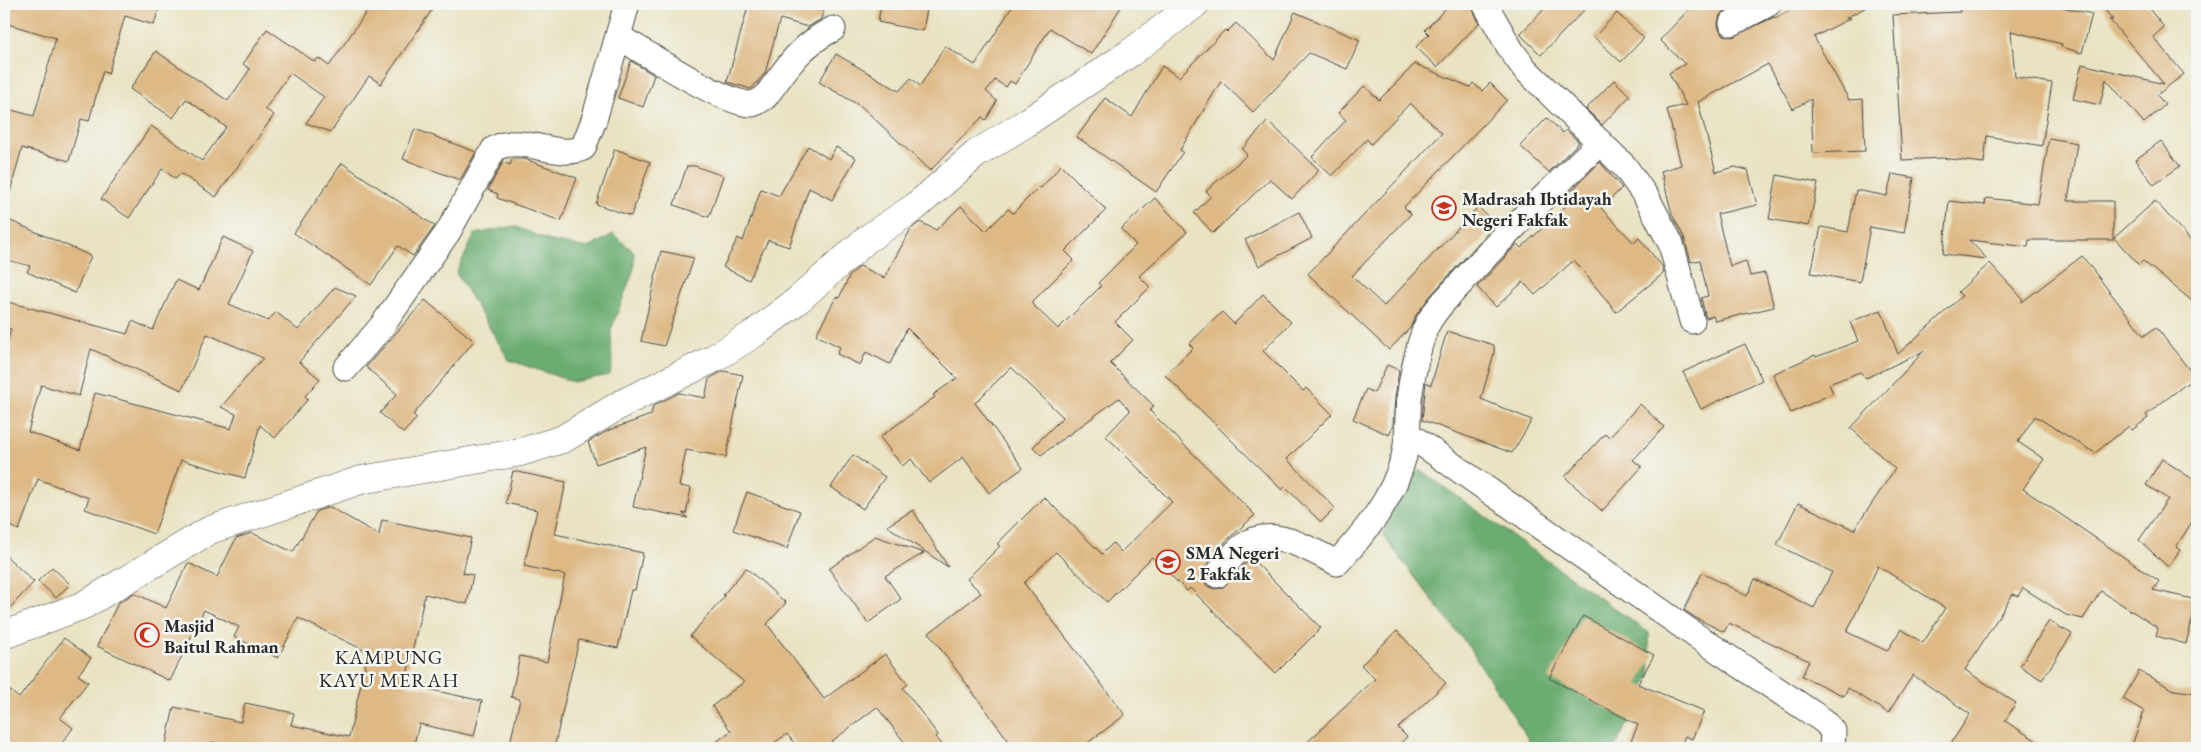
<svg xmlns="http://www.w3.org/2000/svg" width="2201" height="752" font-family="'EB Garamond',serif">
	<rect width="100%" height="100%" fill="#f6f6f2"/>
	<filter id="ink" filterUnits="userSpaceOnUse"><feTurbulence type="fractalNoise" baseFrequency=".02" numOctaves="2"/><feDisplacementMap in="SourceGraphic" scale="10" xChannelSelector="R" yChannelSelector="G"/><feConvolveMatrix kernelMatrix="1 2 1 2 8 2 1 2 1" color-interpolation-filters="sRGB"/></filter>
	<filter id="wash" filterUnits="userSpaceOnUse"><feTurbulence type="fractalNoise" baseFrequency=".0096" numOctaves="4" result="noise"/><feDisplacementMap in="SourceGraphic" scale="20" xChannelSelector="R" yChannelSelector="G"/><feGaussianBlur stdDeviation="1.12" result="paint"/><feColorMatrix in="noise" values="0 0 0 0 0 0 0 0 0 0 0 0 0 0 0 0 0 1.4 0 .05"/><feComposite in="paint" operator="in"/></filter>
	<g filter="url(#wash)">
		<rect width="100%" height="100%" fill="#e9e3c3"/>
		<!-- forest -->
		<g fill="#6aac71" stroke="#4a6c4e">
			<path d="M514,226L551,241L588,248L613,234L634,252V269L611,330L612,364L610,375L573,382L509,360L456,273L475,234Z"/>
			<path d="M1419,469L1649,633L1650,676L1615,748H1534L1470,649L1383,536L1400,489Z"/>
		</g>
		<g id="blocks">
			<!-- building -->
			<g fill="#deb985" fill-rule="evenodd">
				<path d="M4,4H160L154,25L125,16L108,74L103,71L89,121L81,119L69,161L22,148L10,192L4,191V108L34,116L56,38L4,23Z"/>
				<path d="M372,4H436L381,84L369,76L331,132L306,123L324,97L290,73L265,109L274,115L216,197L180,173L176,179L162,169L129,218L101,199L151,126L202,161L226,127L186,99L173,118L130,89L156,51L228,101L250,69L243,64L267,29L315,62L318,58L329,66Z"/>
				<path d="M746,4H825L821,19L808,27L780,19L765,73L751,89L727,82L747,10Z"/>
				<path d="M881,4H928L923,31L878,22Z"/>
				<path d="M1014,4H1123L1091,54L1050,28L1015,84L1010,81L1006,87L995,80L986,91L997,101L986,120L982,117L930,171L862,107L819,82L836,54L899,91L911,78L920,86L945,46L975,65Z"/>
				<path d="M1450,4H1471L1479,23L1437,67L1416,47L1429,34L1425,30Z"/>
				<path d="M1549,4H1590L1541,55L1520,34Z"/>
				<path d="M1694,4H1728L1731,7L1720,15L1718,23L1719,29L1724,35L1732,37L1774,17L1775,18L1803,4H1872L1846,18H1851L1814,37L1849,100L1863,99L1865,151L1813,153L1811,99L1793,109L1768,64L1698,102L1716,172L1735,167L1748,170L1757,205L1717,214L1730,266L1746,261L1750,276L1765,273L1774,307L1715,321L1713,316L1706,318L1701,298L1708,296L1700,260L1691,262L1684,237L1672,214L1661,171L1681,165L1667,109L1686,105L1669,73L1685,64L1660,40Z"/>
				<path d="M1959,4H2050L2092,14L2082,53L2061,47L2062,44L2011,31L2015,77L2052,83L2042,146L1987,136L1984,163L1942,158L1902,160L1893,15L1960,12Z"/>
				<path d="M2100,4H2145L2164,27L2153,37L2184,74L2157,95L2165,105L2144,123L2106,79L2100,105L2073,99L2082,64L2164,84L2109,19L2113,20Z"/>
				<path d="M1295,12L1360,40L1347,69L1309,53L1253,112L1221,81L1180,150L1183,152L1156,192L1077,137L1105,98L1132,117L1162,66L1179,77L1225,30L1227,32L1236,23L1274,60Z"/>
				<path d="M1617,13L1644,38L1621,62L1594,37Z"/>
				<path d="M631,61L654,75L643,107L618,98Z"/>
				<path d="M1415,64L1470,87L1473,83L1482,91L1490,83L1507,100L1404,207L1411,214L1352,276L1384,306L1478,207L1496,224L1431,295L1416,315L1410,328L1389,350L1308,274L1442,133L1410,103L1371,144L1367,139L1332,176L1312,157L1346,120L1338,113L1364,86L1379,100Z"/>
				<path d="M1614,80L1630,96L1602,125L1586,109Z"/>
				<path d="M1547,118L1563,133L1566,130L1579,142L1549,172L1520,146Z"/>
				<path d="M1268,121L1319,170L1292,199L1270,179L1213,233L1194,213L1211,196L1206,191L1247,155L1242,149Z"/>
				<path d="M415,129L476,152L460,180L403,159Z"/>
				<path d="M2049,138L2077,143L2068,201H2113V240H2029L2028,247L1969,240L1987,259L1943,254L1949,201L1985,205L1986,198L2038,204Z"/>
				<path d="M2161,141L2180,166L2154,185L2135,160Z"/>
				<path d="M808,146L829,159L836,147L856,158L832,200L809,188L789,247L768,240L749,280L723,267L738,238L743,241L761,189L779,196Z"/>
				<path d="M615,149L650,162L631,216L596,204Z"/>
				<path d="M512,159H525L577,178L561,221L497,198L498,194L488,190L503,162L510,165Z"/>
				<path d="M1600,162L1622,188L1601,208L1634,243L1639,238L1662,266L1664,273L1616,312L1574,260L1535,295L1523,282L1496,307L1477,287L1517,244L1521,248L1565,207L1564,206L1574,196L1570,192Z"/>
				<path d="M342,163L435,226L413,256L398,246L371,285L294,233Z"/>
				<path d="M1061,165L1106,210L1065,251L1074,260L1031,303L1058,329L1101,286L1098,283L1136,245L1121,229L1155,198L1187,232L1139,276L1150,287L1115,322L1133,340L1110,363L1154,406L1150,411L1255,515L1225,542L1206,566L1203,573L1204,580L1207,586L1214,589L1222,588L1251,558L1321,628L1276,673L1190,588L1187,591L1152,557L1107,602L1056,552L1024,583L1125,715L1081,748H1014L929,633L981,593L967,579L1000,546L997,544L1044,497L1102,554L1113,543L1121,552L1172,502L1106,436L1130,411L1119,398L1041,455L1033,447L1063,417L1011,367L975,403L1023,468L989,493L963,457L929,483L911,459L902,466L880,437L935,397L933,395L957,378L907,328L890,364L866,352L860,365L837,354L840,347L816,335L836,297L839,298L850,275L860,266L884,278L911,229L920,222L936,230L961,206L986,231L1008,209L1013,213L1039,187L1041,188Z"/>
				<path d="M687,166H695L723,176L709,217L674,205Z"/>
				<path d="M1892,174L1914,178L1904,233L1870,227L1860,282L1811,273L1821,227L1848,232L1856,190L1887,196Z"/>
				<path d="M1777,175L1818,183L1809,226L1769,219Z"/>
				<path d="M2155,201L2197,247V305L2143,261L2139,265L2114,238Z"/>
				<path d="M1299,212L1312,238L1259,266L1245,240Z"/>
				<path d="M4,218L91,256L75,293L27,272L30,266L4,259Z"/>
				<path d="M223,237L253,251L229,304L268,321L276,312L298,330L335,287L356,296L299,362L320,379L305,396L308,399L275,438L260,425L245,478L181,460L154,534L85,509L89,498L38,479L19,530L4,524V356L11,329L4,327V316L8,302L127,334L132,321L153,330L176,280L199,290ZM207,334L263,358L221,407L236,414L231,429L95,393L80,450L28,432L41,385L79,396L91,349L182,390Z"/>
				<path d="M661,251L694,258L664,346L641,341Z"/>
				<path d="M2082,256L2144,336L2156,327L2195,377L2146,415L2148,418L2132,430L2129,426L2095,453L2035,416L2018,442L2044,459L2023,489L2159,581L2153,590L2197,600L2186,644L2156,636L2158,628L2101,591L2083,619L2066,615L2023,588L2018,596L2013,594L1965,670L2016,703L2005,721L2048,748H1948L1970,714L1913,675L1888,713L1848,688L1844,696L1802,676L1809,661L1729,623L1724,632L1696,618L1684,610L1702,573L1747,596L1755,579L1814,608L1832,572L1777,545L1798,503L1854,530L1895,469L1851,428L1924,351L1866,378L1860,372L1829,384L1833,393L1791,413L1773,374L1815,355L1816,357L1858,341L1850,322L1881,310L1898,354L1962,296L1958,292L1990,263L2022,298V302ZM1878,566L1945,608L1923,643L1901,629L1887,651L1847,632Z"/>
				<path d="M1263,294L1291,322L1263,351L1303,391L1306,388L1332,414L1287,459L1335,508L1321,522L1285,487L1282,490L1165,375L1193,348L1189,344L1222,312L1234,324Z"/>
				<path d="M425,300L474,341L413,415L417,418L403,433L380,413L397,394L366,367Z"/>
				<path d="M1447,331L1494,345V353L1481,399L1532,420L1512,453L1422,420L1426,382L1431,385Z"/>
				<path d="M1745,344L1762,380L1701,409L1683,372Z"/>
				<path d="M1387,365L1399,370L1395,398L1393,425L1389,435L1353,419L1366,389L1374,393Z"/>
				<path d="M723,371L743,375L726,457L686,450L679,486L691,488L686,514L682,513L688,518L633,507L646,447L596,464L588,442L609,430L651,415L653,406L679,393L705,398L709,379Z"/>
				<path d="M1640,404L1664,427L1633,460L1642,467L1602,511L1565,477L1605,434L1609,438Z"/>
				<path d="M853,455L885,477L863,509L831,487Z"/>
				<path d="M2162,459L2197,482V514L2176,547L2180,550L2168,567L2139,540L2168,499L2146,485Z"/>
				<path d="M513,471L566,482L555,534L643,553L635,590H631L618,648L579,640L554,748H509L520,699L511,697L520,656L547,662L565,575L524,566L537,510L506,503Z"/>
				<path d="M747,492L800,511L787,549L733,530Z"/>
				<path d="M330,507L379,535L382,520L471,538L463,573L473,575L467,604L425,594L405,684L482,701L474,736L419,724L413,748H243L212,742L210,748H165L174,707L241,722L245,703L294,713L291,725L349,737L368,652L298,618L278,658L234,637L239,627L204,610L170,681L97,646L118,603L134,593L166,608L188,563L217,577L236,538L252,533L293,552L317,511Z"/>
				<path d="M913,510L948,567L887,526Z"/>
				<path d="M875,536L924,553L885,576L901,599L868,623L829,569Z"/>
				<path d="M4,554L34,582L4,614Z"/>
				<path d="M52,567L70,584L56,598L38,581Z"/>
				<path d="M746,568L786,603L767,624L824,699L885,654L908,684L903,688L938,735L936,737L945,748H909L877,707L823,748H798L787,734L767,748H708L731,731L712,706L744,682L690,636L725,596L723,595Z"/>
				<path d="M1583,616L1654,655L1638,684L1704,711L1692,739L1685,736L1680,748H1628L1638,725L1549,678Z"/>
				<path d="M2049,621L2072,634L2042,680L2020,666Z"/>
				<path d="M1397,631L1446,683L1398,728L1407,737L1395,748H1301L1375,679L1361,665Z"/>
				<path d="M64,638L91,658L78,675L88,682L60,718L73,728L58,748H4V686L19,698Z"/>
				<path d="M2139,671L2174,690L2197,693V748H2131L2144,711L2123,699Z"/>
			</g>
		</g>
	</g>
	<g filter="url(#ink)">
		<use href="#blocks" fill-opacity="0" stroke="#484742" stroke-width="1"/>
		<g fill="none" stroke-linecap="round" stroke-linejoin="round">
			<!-- minor casing -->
			<g stroke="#484742" stroke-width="27">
				<g id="minor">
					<path d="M1485,4L1511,50L1525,69L1625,167L1647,198L1671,244L1692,321"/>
					<path d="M1732,23L1768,4"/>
					<path d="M619,37C645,52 725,105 752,104C757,103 761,100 765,97C788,67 798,47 833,29"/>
					<path d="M346,368L382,326L448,232L494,149C521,133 557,160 583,148L594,120L627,4"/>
					<path d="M1408,434L1695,635L1824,721L1833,731L1832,748"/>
					<path d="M1217,575C1225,566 1233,553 1243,546C1272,524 1310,550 1337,563C1366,531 1393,499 1404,456C1409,437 1407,418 1409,399C1412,377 1417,351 1425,329C1433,311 1449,296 1462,282C1505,233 1554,188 1600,142"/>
				</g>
			</g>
			<!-- major casing -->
			<g stroke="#484742" stroke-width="29">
				<path id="major" d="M4,635L84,605L210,530L361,480L521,452L563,439L623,403L713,359L755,333L798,300L867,239L915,207L976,154L1026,123L1130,53L1195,4"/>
			</g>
			<!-- minor -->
			<use href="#minor" stroke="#fff" stroke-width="25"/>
			<!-- major -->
			<use href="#major" stroke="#fff" stroke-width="28"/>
		</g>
	</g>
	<!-- icons -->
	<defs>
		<g id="school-ring" transform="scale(1.25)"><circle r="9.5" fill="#f6f6f2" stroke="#c8321e" stroke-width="1.5"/><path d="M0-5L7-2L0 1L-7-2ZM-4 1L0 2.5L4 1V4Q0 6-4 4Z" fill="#c8321e"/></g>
		<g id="mosque-ring" transform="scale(1.25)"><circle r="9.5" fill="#f6f6f2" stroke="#c8321e" stroke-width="1.5"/><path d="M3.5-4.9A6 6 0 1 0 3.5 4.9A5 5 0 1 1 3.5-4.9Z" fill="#c8321e"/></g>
	</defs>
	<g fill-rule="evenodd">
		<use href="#school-ring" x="1444" y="208"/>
		<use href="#school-ring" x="1168" y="562"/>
		<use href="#mosque-ring" x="147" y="635"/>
	</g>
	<g text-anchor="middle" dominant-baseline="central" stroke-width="5" stroke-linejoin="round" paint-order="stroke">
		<!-- poi labels -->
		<g font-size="18" font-weight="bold" fill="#2b2b2b" stroke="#f6f6f2" text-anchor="start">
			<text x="1462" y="198">Madrasah Ibtidayah<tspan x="1462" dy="21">Negeri Fakfak</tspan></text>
			<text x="1186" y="552">SMA Negeri<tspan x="1186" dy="21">2 Fakfak</tspan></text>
			<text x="164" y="625">Masjid<tspan x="164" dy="21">Baitul Rahman</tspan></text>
		</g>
		<!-- quarter labels -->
		<g font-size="20" letter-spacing="1" fill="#2b2b2b" stroke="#f6f6f2">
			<text x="389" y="657">KAMPUNG<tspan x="389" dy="23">KAYU MERAH</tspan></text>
		</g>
	</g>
	<!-- margin -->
	<rect width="2201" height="752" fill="none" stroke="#f6f6f2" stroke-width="20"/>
</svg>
